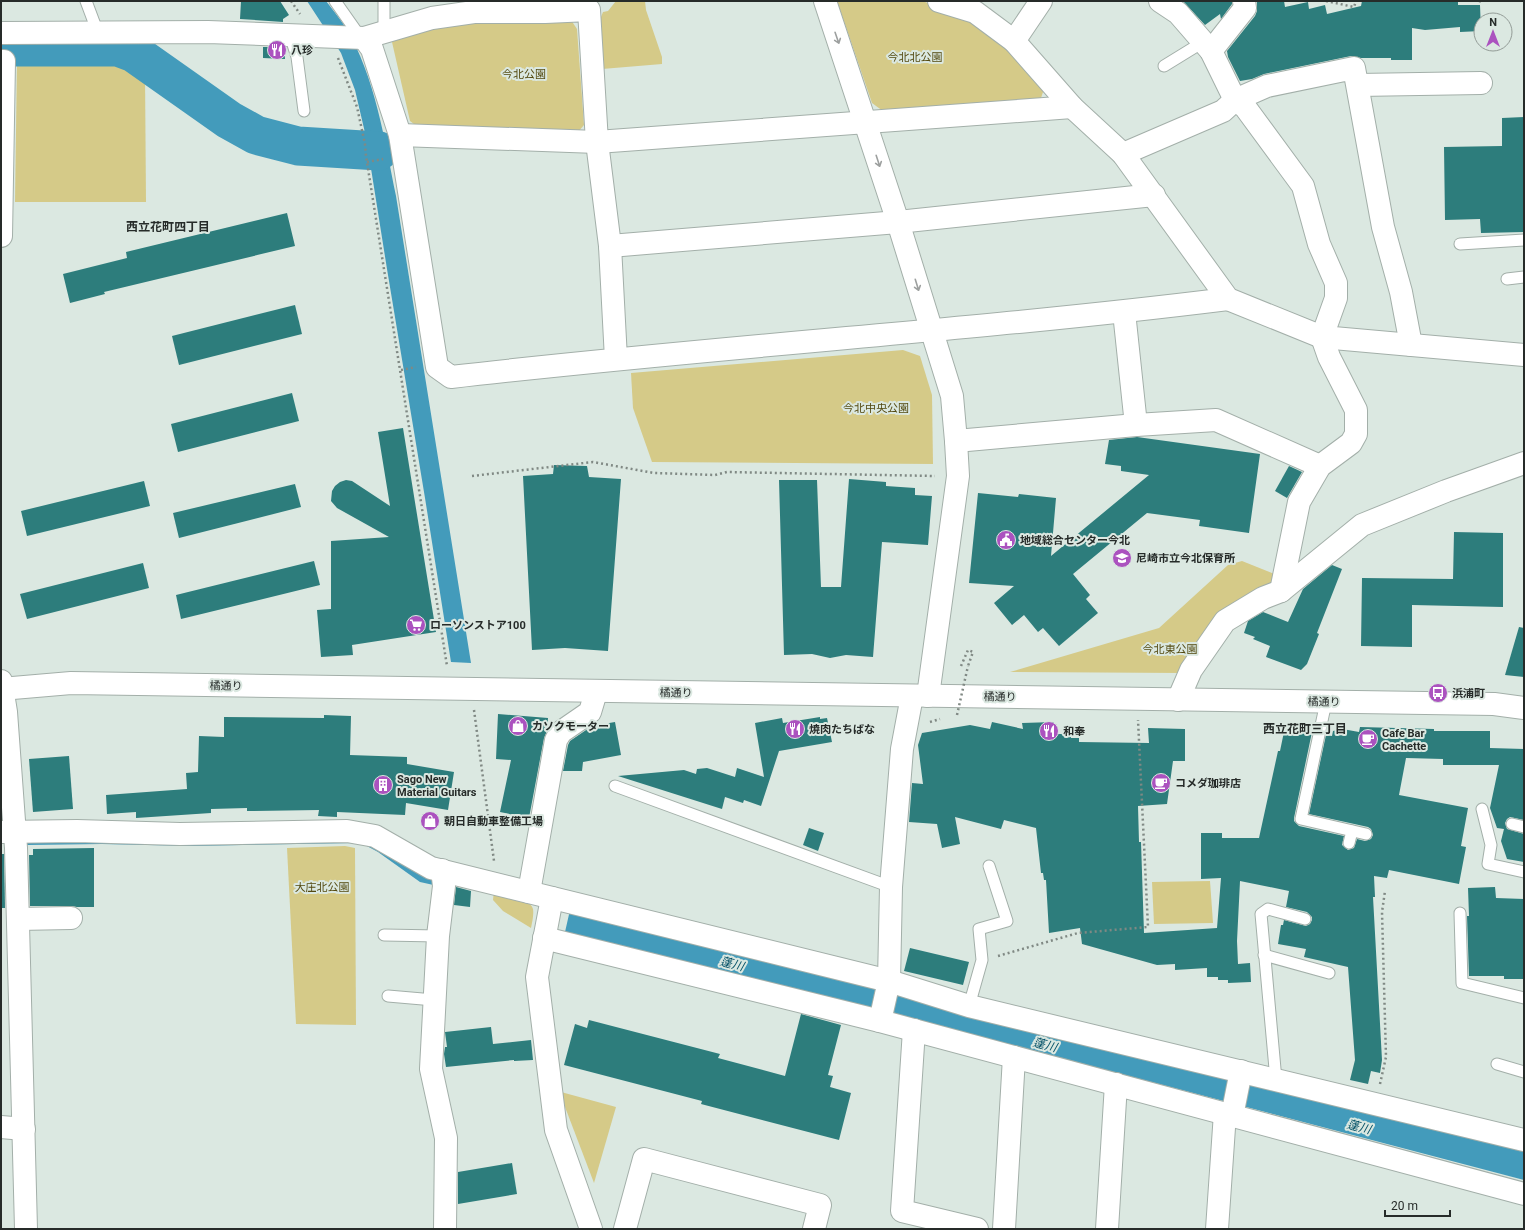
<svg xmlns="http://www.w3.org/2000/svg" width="1525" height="1230" font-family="Roboto,'Noto Sans JP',sans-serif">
	<rect width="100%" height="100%" fill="#dbe8e1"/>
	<!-- green -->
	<g fill="#d5ca88">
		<path d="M616,1H645L646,10L662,57V64L602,69L599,22L603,12L608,11Z"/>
		<path d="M837,1H922L976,19L1046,83L1040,101L887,114L872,103Z"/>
		<path d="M569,17L577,29L584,125L578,132L419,128L410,121L392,42L399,35L437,23Z"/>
		<path d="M17,60L124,61L145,74L146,202H15Z"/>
		<path d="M903,350L920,356L932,395L933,464L652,462L633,408L631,373Z"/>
		<path d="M1242,561L1277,575L1274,589L1182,673L1010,672L1159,628L1228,565Z"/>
		<path d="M345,846L355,848L356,1025L296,1024L287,848Z"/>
		<path d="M1210,881L1213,923L1154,924L1152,882Z"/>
		<path d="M494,891C503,894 531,899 533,909C534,915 532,923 531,928L503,911L493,900Z"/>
		<path d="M561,1092L616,1107L594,1183L565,1107Z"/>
	</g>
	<!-- water -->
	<g fill="#439bbb">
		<path d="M307,1H326C333,10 340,19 346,28C375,76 385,142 396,196L471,663L451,662L425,498L387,269L366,137L355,90L341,53Z"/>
		<path d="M344,836L378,846L423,876L450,883L438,886L420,882L378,852L365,845L355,843L193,846L102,844L27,845L29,840Z"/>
		<path d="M570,910L1524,1151V1180L938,1026L565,932Z"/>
	</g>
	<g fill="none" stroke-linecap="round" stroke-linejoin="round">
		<!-- river -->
		<path stroke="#439bbb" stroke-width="39" d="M1,47H118L134,53L229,120L256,135L298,146L379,151"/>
	</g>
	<!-- building -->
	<g fill="#2d7d7c">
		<path d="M241,1H280L289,15L283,19V22L240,19Z"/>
		<path d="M1183,1H1232V4L1221,19L1220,14L1205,25Z"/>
		<path d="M1257,1H1284L1285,7L1308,2L1309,9L1325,5L1327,14L1361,6L1362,1H1458V5H1480L1481,31L1460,32V27L1425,30L1412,28V60H1391V58H1361L1351,56L1264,74L1252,79L1240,81L1228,57L1227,51L1255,16L1257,11Z"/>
		<path d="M263,47H284L285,59L263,58Z"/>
		<path d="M1524,117V232L1481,233L1480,219L1445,220L1444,147L1502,146V118Z"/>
		<path d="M287,213L295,246L104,292L105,294L70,303L63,274L127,258L126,252Z"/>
		<path d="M295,305L302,334L179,365L172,336Z"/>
		<path d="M292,393L299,421L178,452L171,424Z"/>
		<path d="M403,428L436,632L352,645L353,655L321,657L317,610L331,609V541L389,537L337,508L331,501L332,491L335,486L340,482L346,480L352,481L390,506L378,432Z"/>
		<path d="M1137,437L1260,454L1249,533L1199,526L1200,520L1147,513L1073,574L1090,595L1086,599L1098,613L1059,646L1043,628L1038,632L1024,615L1012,625L994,603L1014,586L969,583L978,493L1018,497L1019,494L1056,498L1051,556L1149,475L1121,471V466L1105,464L1109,440Z"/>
		<path d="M554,465L587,466L589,477L621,479L608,651L565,648L532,650L523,476L553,474Z"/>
		<path d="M1289,466L1302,472L1287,498L1275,491Z"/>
		<path d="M849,479L886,482V486L915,488V495L932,496L928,545L882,542L873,657L846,655L830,658L812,654L784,655L779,480H817L821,587H841Z"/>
		<path d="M144,481L150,506L27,536L21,511Z"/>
		<path d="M295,484L301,507L179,538L173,513Z"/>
		<path d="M1454,532L1503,533V607L1412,605V647L1361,646L1362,578L1453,579Z"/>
		<path d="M314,561L320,585L181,619L176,595Z"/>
		<path d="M143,563L149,588L27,619L20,594Z"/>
		<path d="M1332,565L1342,569L1317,633L1319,634L1307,664L1301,670L1266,657L1270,646L1253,639L1255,637L1244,633L1248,621L1263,612L1288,622L1303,589Z"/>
		<path d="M1519,627L1524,628V677L1505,675Z"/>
		<path d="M498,714L548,718L547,731L544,738L529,818L500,812L511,760L496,759Z"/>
		<path d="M324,715L351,716L350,755L407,757V764L454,772L448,810L406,803L405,815L337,812V817L318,816L319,810L247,811V808L211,809V813L136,818V812L107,814L106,795L187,789L186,773L198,772L199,736L224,737V717L324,718Z"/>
		<path d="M820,717V719L827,718L832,742L779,751L761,806L744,800L743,803L725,797L722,809L618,776L684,770L696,774L697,769L707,768L735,777L737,768L764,777L755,723L782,718L783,723Z"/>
		<path d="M615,722L621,755L583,762L582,771H563L568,745L570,741L592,726Z"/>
		<path d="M992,722L1023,729L1022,723L1054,722V734H1071V738H1079V742L1149,743L1148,728L1185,729V761H1173L1167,804L1138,806L1139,842H1141L1144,933L1217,928L1221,878L1201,879V833H1222V838H1259L1278,751H1280L1285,727L1312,732L1294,818V821L1299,826L1344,836L1342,845L1348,850L1354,848L1357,839L1365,841L1371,839L1373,835L1371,829L1368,827L1309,814L1326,735L1332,736L1333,731L1337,730V728L1359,732L1360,727L1434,729V731H1490V748L1524,749V820L1510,817L1507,819L1505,823L1507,829L1524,834V862L1507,859L1501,841L1504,829L1497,828L1490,808L1499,765H1443V759L1406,758L1399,795L1468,808L1461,846L1466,847L1459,884L1389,870L1387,878L1374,876L1375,897H1373L1382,1060L1380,1073L1371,1071L1368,1084L1350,1080L1355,1060L1348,967L1304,957L1306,949L1278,944L1281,925H1283L1284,920L1306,926L1310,924L1312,920V917L1307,912L1286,907L1289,891L1240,881L1237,941L1238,964L1250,963L1251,982L1228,983V980H1218V977H1207V968L1175,970V964L1157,965L1082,944L1080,928L1049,933L1046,880H1044L1043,873H1041L1036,828L1004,820L1001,829L955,817L960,844L942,848L937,824L909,822L912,783L923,784L918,745L922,733L970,725L990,729Z"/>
		<path d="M69,756L73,809L33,812L29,759Z"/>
		<path d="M809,828L824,833L818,851L803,845Z"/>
		<path d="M94,848V907H77L71,906H30L29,855H33V849Z"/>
		<path d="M1,854H4L5,908H1Z"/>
		<path d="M456,887L471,891L470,907L454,905Z"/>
		<path d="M1495,887L1496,898L1524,899V979H1504V976H1469L1467,916H1469L1468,888Z"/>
		<path d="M910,948L969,962L963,985L904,971Z"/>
		<path d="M801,1014L841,1025L828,1075L833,1076L830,1087L851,1093L839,1140L701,1104L702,1101L564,1065L575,1024L587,1028L589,1020L720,1054L718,1058L785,1076Z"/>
		<path d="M491,1027L493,1044L531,1040L533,1060L514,1061V1060L446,1067L444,1054L445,1047H447L445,1032Z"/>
		<path d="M512,1163L517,1194L458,1204V1172Z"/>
	</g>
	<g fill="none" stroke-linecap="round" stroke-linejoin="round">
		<!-- lane casing -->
		<g stroke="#a3afa9" stroke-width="13">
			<g id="lane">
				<path d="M86,1L98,33"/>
				<path d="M335,1L361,38"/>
				<path d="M384,1V32"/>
				<path d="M290,35L297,57L304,111"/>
				<path d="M1164,66L1203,42"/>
				<path d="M1460,244L1524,240"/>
				<path d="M1507,279L1524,277"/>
				<path d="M1326,702L1301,819L1366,834"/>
				<path d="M615,786L891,887"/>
				<path d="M1482,809L1491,845L1488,864L1524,872"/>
				<path d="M1512,824L1524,827"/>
				<path d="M1349,843L1352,831"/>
				<path d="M1460,913L1462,983L1524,998"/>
				<path d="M384,935L438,936"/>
				<path d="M1264,955L1329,973"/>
				<path d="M388,996L434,1000"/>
				<path d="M969,1006L982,960L979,929L1007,921L989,866"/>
				<path d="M1497,1064L1524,1072"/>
				<path d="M1276,1080L1261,914L1268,909L1305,919"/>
			</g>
		</g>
		<!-- street casing -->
		<g stroke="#a3afa9" stroke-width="24">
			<g id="street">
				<path d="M825,1L898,222L952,396L956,441L958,476L928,696"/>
				<path d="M939,1L975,12L1014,41L1072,107L1123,154L1228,299L1322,337L1524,355"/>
				<path d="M1160,1L1178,13L1211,51L1235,100L1245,107L1303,186L1319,244L1336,283V298L1322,337L1329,357L1356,410V434L1351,443L1320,466L1299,502L1281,591"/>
				<path d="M1,33L208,32L364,38"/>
				<path d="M1014,41L1041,1"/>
				<path d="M1211,51L1245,8L1244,1"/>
				<path d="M1,61H4L1,236"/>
				<path d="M1358,85L1481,83"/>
				<path d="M400,135L597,142L1072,107"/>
				<path d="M1123,154L1223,111L1235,100L1267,86L1354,68L1383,227L1401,292L1411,345"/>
				<path d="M610,246L898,222L1154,195"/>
				<path d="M1124,312L1136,425"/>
				<path d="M616,359L610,246L597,142L589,10L545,12H474L432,18L364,38L372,49L400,135L437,367L451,377C709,347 970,331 1228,299"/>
				<path d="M956,441L1136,425L1216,420L1320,466"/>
				<path d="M1,681L6,712L16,848L26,1229"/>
				<path d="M1178,700L1191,670L1225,621L1263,598L1281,591L1362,525L1446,491L1524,463"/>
				<path d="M1,832L77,831L180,834L347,831L375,836L431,868L889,981L969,1006L1524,1140"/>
				<path d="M442,870L444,886L438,936L431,1069L446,1138L445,1229"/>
				<path d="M529,892L556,740L561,732L590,712L596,692"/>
				<path d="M552,898L537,977L556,1130L591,1229"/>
				<path d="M18,919L71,918"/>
				<path d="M544,938L880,1021L1524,1194"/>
				<path d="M880,1021L889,981L891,887L902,749L912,696"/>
				<path d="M914,1030L902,1211L977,1229"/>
				<path d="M1230,1115L1234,1106L1241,1071"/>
				<path d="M1,1127L24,1129"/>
				<path d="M625,1229L644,1159L820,1205L814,1229"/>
				<path d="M1004,1229L1014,1057"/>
				<path d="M1107,1229L1116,1084"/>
				<path d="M1217,1229L1225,1113"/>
			</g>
		</g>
		<!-- secondary casing -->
		<g stroke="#a3afa9" stroke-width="24">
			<path id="secondary" d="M1,689L71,683L1494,704L1524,708"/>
		</g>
		<!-- path -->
		<g stroke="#808984" stroke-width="2.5" stroke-dasharray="2 3" stroke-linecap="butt">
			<path d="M291,1L300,14"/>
			<path d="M1326,1L1354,7L1356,1"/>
			<path d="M1479,1L1483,2V1"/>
			<path d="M338,58L357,107L365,144L366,156L447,666"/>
			<path d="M367,162L383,159"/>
			<path d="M401,370L416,367"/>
			<path d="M472,476L593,462L654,473L715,475L727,472L935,476"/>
			<path d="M961,666L968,650L973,652L968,666"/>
			<path d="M474,710L494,861"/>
			<path d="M930,722L940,719"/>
			<path d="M998,956L1078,933L1148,927L1138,720"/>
			<path d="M1380,1084L1386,1057L1382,912L1385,891"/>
		</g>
		<!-- lane -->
		<use href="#lane" stroke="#fff" stroke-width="11"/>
		<!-- street -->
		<use href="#street" stroke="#fff" stroke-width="22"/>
		<!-- secondary -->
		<use href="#secondary" stroke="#fff" stroke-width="22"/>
		<!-- path-bridge -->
		<path stroke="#808984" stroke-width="2.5" stroke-dasharray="2 3" stroke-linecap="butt" d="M957,715L968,666"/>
	</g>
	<!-- one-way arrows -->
	<defs><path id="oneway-shaft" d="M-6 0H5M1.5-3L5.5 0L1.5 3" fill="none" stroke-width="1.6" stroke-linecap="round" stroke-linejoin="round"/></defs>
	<g stroke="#9da09f">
		<use href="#oneway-shaft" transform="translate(837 38) rotate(71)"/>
		<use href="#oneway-shaft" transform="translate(878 161) rotate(72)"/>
		<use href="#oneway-shaft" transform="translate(917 285) rotate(73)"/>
	</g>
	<!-- icons -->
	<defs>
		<g id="restaurant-disc" transform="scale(1)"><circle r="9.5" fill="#ab52bf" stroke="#dbe8e1"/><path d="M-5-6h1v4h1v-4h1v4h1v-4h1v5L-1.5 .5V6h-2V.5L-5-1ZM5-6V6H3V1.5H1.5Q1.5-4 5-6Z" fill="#fff"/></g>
		<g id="civic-disc" transform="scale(1)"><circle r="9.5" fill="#ab52bf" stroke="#dbe8e1"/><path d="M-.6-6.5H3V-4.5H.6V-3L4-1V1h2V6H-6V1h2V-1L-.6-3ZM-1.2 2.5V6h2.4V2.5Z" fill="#fff"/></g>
		<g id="school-disc" transform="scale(1)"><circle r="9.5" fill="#ab52bf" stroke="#dbe8e1"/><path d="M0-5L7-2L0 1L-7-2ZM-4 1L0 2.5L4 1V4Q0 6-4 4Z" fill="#fff"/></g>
		<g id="supermarket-disc" transform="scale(1)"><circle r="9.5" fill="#ab52bf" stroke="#dbe8e1"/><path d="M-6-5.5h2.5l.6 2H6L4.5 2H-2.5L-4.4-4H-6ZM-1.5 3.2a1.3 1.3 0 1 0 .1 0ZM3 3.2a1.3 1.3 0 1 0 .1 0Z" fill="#fff"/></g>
		<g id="bus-disc" transform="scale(1)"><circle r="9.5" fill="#ab52bf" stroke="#dbe8e1"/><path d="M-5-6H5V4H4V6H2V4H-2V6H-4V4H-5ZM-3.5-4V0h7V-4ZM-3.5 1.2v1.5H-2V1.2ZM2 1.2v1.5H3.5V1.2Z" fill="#fff"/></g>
		<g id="shop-disc" transform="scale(1)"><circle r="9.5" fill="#ab52bf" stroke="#dbe8e1"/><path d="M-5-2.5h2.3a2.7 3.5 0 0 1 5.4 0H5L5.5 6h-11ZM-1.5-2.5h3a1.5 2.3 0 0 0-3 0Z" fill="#fff"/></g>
		<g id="cafe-disc" transform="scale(1)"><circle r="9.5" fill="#ab52bf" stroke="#dbe8e1"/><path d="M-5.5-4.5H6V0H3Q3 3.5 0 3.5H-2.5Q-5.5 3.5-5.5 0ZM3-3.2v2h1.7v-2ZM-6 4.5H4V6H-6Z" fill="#fff"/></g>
		<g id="building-disc" transform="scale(1)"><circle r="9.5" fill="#ab52bf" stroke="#dbe8e1"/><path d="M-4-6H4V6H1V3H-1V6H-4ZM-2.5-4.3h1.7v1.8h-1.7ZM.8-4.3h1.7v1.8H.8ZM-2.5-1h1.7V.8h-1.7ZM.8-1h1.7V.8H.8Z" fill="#fff"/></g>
	</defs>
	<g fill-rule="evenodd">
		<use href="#restaurant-disc" x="277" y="50"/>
		<use href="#civic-disc" x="1006" y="540"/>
		<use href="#school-disc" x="1122" y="558"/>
		<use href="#supermarket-disc" x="416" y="625"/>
		<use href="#bus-disc" x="1438" y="693"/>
		<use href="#shop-disc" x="518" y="726"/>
		<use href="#restaurant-disc" x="795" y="729"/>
		<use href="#restaurant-disc" x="1049" y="731"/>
		<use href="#cafe-disc" x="1368" y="739"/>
		<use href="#cafe-disc" x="1161" y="783"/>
		<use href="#building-disc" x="383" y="785"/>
		<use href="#shop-disc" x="430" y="821"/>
	</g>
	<g text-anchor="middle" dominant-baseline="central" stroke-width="4" stroke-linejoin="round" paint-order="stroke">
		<!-- poi labels -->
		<g font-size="11" font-weight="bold" fill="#262b29" stroke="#dbe8e1" text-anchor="start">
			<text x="291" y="50">八珍</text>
			<text x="1020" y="540">地域総合センター今北</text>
			<text x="1136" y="558">尼崎市立今北保育所</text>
			<text x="430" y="625">ローソンストア100</text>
			<text x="1452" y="693">浜浦町</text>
			<text x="532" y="726">カソクモーター</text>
			<text x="809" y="729">焼肉たちばな</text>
			<text x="1063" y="731">和奉</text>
			<text x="1382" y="733">Cafe Bar<tspan x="1382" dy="13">Cachette</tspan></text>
			<text x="397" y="779">Sago New<tspan x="397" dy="13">Material Guitars</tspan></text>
			<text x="1175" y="783">コメダ珈琲店</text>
			<text x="444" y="821">朝日自動車整備工場</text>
		</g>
		<!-- park labels -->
		<g font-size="11" fill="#544a11" stroke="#dbe8e1">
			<text x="915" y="57">今北北公園</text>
			<text x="524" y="74">今北公園</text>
			<text x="876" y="408">今北中央公園</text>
			<text x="1170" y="649">今北東公園</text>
			<text x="322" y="887">大庄北公園</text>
		</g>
		<!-- street labels -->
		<g font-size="11" fill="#262b29" stroke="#dbe8e1">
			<text transform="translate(226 686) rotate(1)">橘通り</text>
			<text transform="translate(676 693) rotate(1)">橘通り</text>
			<text transform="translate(1000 697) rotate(1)">橘通り</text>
			<text transform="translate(1324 702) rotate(1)">橘通り</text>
		</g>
		<!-- neighbourhood labels -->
		<g font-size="12" font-weight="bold" fill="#262b29" stroke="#dbe8e1">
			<text x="168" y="227">西立花町四丁目</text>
			<text x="1305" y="729">西立花町三丁目</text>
		</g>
		<!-- water labels -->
		<g font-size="12" font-style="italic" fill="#045167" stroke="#dbe8e1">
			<text transform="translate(732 964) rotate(15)">蓬川</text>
			<text transform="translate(1045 1045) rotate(15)">蓬川</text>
			<text transform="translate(1359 1127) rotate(15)">蓬川</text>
		</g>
	</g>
	<!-- border -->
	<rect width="1525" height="1230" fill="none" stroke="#262b29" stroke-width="4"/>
	<!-- north arrow -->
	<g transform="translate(1493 32)"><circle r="19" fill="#dbe8e1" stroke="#939c97"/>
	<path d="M0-3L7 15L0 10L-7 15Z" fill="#ab52bf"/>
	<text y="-6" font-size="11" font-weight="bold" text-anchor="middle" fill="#262b29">N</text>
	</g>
	<!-- scale -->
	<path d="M1385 1210v6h65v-6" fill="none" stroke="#262b29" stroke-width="2"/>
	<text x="1391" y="1210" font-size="12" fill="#262b29" stroke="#dbe8e1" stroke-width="3" paint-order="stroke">20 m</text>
</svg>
